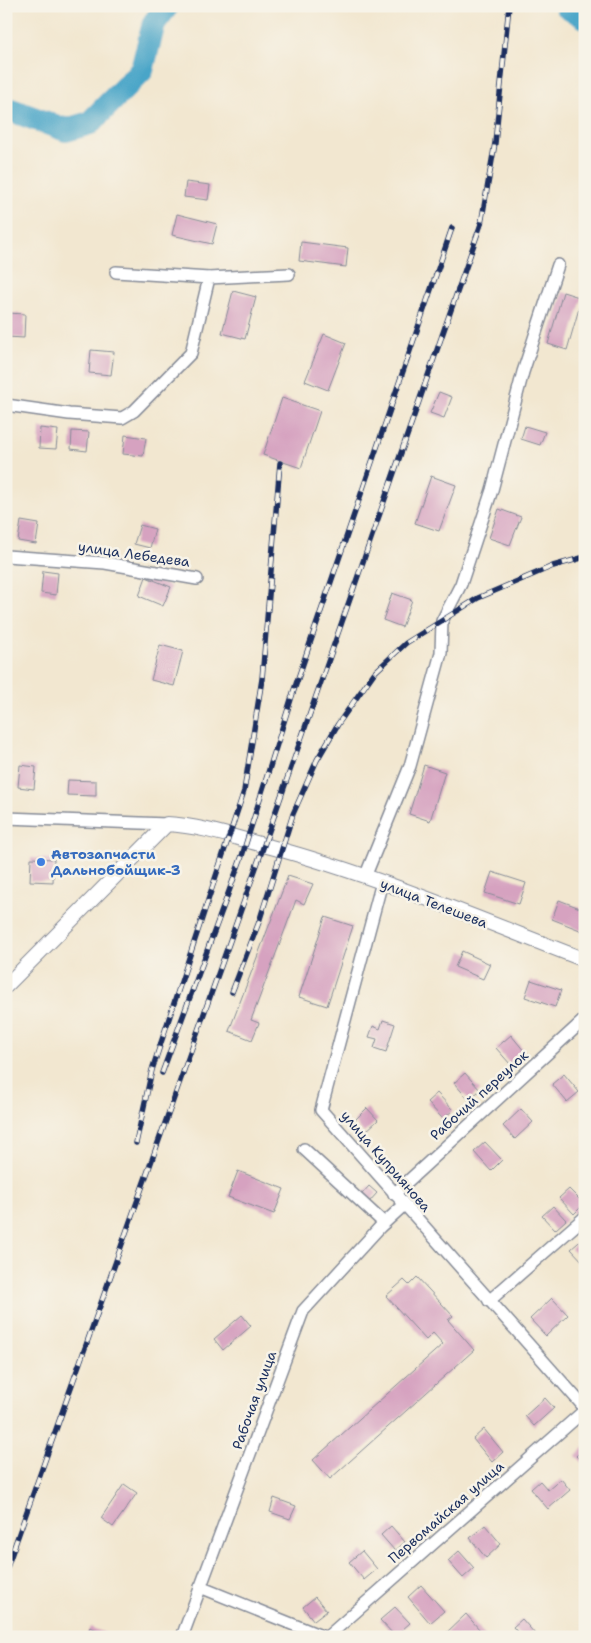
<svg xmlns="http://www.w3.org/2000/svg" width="591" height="1643" font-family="'Shantell Sans',sans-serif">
	<rect width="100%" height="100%" fill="#f7f3e8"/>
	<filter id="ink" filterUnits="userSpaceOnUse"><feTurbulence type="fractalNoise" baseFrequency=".02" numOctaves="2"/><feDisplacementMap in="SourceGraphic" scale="10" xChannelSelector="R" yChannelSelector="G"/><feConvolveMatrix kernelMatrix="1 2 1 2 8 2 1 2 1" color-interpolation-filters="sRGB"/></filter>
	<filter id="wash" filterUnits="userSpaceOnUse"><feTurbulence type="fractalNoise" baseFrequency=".0096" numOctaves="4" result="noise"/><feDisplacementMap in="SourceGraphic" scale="20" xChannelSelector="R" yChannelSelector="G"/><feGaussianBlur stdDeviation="1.12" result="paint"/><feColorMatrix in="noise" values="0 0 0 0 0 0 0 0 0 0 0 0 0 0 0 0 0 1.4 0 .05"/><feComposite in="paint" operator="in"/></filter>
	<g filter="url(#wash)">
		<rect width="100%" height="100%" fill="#f2e7d0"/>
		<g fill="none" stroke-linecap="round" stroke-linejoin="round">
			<!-- river -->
			<g stroke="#4aa5c8" stroke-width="24">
				<path d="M567,6L585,17"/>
				<path d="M6,112L11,110L66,130L90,123L142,70L154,23L167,6"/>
			</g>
		</g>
		<g id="blocks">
			<!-- building -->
			<g fill="#d6a2c0">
				<path d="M186,182L210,185L208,200L184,197Z"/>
				<path d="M177,214L217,224L212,244L172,235Z"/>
				<path d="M301,242L348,248L346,267L299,261Z"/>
				<path d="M233,291L256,297L245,339L222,333Z"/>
				<path d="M563,292L582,298L567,350L548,344Z"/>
				<path d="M8,313L25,314L24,338L7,337Z"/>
				<path d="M324,334L346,343L328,390L305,381Z"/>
				<path d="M91,350L114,352L111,375L89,373Z"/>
				<path d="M439,392L452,397L444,418L430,413Z"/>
				<path d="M282,398L320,411L301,468L263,455Z"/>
				<path d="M525,426L545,432L540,445L521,439Z"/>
				<path d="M40,428L58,430L56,449L39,448Z"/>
				<path d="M72,431L89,432L87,451L71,449Z"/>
				<path d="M125,435L146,438L143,456L123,454Z"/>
				<path d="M431,476L456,485L439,531L415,523Z"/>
				<path d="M499,509L521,517L510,545L489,538Z"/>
				<path d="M21,521L39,524L36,544L18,541Z"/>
				<path d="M140,525L155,529L150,548L134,544Z"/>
				<path d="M43,571L58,573L56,595L41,593Z"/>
				<path d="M146,577L171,587L163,606L139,596Z"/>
				<path d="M392,593L412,600L402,627L383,620Z"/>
				<path d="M160,645L183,651L174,686L151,680Z"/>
				<path d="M20,765L36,767L34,789L18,787Z"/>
				<path d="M424,765L445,772L430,821L409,814Z"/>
				<path d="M68,780L96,781V796L67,795Z"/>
				<path d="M31,858L54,859L53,882L30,881Z"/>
				<path d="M492,872L526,883L519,904L485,893Z"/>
				<path d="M288,876L313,884L304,904L296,900L251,1020L259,1023L252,1040L229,1031Z"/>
				<path d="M559,900L585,910V932L552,919Z"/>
				<path d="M325,917L353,926L327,1006L299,997Z"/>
				<path d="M462,951L490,964L483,979L455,967Z"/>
				<path d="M531,980L561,990L555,1007L525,997Z"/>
				<path d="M383,1020L395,1024L386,1052L374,1048L377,1039L369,1037L373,1026L380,1029Z"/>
				<path d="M511,1035L525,1052L511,1065L496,1048Z"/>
				<path d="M465,1073L480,1090L469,1100L454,1083Z"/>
				<path d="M564,1074L579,1092L567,1102L552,1084Z"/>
				<path d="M437,1093L453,1110L443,1119L427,1102Z"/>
				<path d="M367,1108L378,1120L364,1133L354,1121Z"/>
				<path d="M521,1109L533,1122L515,1139L503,1126Z"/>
				<path d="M485,1142L502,1160L491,1171L474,1152Z"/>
				<path d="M238,1171L284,1189L274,1214L228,1197Z"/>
				<path d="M369,1186L377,1193L369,1202L361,1195Z"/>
				<path d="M569,1189L584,1204L574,1214L559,1198Z"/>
				<path d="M553,1206L566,1220L555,1230L542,1216Z"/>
				<path d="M585,1237V1264L571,1249Z"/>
				<path d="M417,1277L453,1316L448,1320L474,1350L330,1479L313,1460L443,1344L433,1333L426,1340L386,1296L404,1280L409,1285Z"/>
				<path d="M552,1298L568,1315L546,1336L530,1319Z"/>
				<path d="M242,1315L251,1326L223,1350L214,1339Z"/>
				<path d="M545,1398L554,1408L534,1426L525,1416Z"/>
				<path d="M484,1429L503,1452L492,1462L473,1439Z"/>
				<path d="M585,1447V1465L576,1456Z"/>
				<path d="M561,1479L570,1490L548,1509L531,1489L540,1481L548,1490Z"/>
				<path d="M124,1484L137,1493L113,1527L101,1518Z"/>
				<path d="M274,1498L296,1506L290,1519L270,1512Z"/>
				<path d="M485,1525L501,1544L486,1558L470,1538Z"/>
				<path d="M391,1526L405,1542L395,1551L381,1535Z"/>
				<path d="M362,1551L377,1569L364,1580L349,1562Z"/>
				<path d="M459,1551L474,1568L463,1578L448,1561Z"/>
				<path d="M421,1585L444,1611L430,1623L408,1597Z"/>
				<path d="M315,1597L327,1611L314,1621L303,1607Z"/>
				<path d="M395,1607L410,1623L395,1636L380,1620Z"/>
				<path d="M466,1614L486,1637H448L445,1634Z"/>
				<path d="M522,1619L536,1635L533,1637H522L513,1627Z"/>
				<path d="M90,1627L114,1637H86Z"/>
			</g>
		</g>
	</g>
	<g filter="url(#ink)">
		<use href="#blocks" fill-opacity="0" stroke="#868b97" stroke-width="1"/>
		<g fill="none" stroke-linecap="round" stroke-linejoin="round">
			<!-- minor casing -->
			<g stroke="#868b97" stroke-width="14">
				<g id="minor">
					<path d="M116,272L209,278"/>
					<path d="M6,405L69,414L122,418L134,411L191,353L209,278L289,274"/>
					<path d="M6,556L105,563L197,579"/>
					<path d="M6,818L167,824"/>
					<path d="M365,877L410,766L441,653L442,621L461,584L492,490L523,372L558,265"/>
					<path d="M382,882L321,1110L585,1408"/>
					<path d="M304,1149L384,1223"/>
					<path d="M394,1194L585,1019"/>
					<path d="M489,1301L585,1217"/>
					<path d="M200,1587L324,1637"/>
					<path d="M182,1637L303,1311L380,1227L404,1205"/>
					<path d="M327,1637L585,1410"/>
				</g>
			</g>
			<!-- tertiary casing -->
			<g stroke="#868b97" stroke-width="16">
				<path id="tertiary" d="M6,986L167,824C203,826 236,838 271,847C378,876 481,920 585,960"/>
			</g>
			<!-- minor -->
			<use href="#minor" stroke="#fff" stroke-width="11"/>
			<!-- tertiary -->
			<use href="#tertiary" stroke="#fff" stroke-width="14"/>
			<!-- rail casing -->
			<g stroke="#1b2f5e" stroke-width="5.5">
				<g id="rail">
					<path d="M232,992L259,922L293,814L317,760L338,724L374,673L406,643L478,598L553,566L585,557"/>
					<path d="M162,1073L242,856L293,693L452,228"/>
					<path d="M136,1143L152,1070L244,791L262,679L280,463"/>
					<path d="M6,1570L264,845L481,224L495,143L509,6"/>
				</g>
			</g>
			<!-- rail -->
			<use href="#rail" stroke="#f7f3e8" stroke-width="4" stroke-dasharray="11" stroke-linecap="butt"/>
		</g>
	</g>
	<!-- markers -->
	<circle fill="#3f7fe0" stroke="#f7f3e8" stroke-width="2" cx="41" cy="862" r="5"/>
	<g text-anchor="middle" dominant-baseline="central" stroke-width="5" stroke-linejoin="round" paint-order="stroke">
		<!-- street labels -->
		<g font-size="14" fill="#1b2f5e" stroke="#f7f3e8">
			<text transform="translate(134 554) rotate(8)">улица Лебедева</text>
			<text transform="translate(434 903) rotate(21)">улица Телешева</text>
			<text transform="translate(479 1095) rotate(-42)">Рабочий переулок</text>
			<text transform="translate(386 1161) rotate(49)">улица Куприянова</text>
			<text transform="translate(254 1400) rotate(-70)">Рабочая улица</text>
			<text transform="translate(446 1512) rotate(-41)">Первомайская улица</text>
		</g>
		<!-- shop labels -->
		<g font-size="14" font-weight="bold" fill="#366cbe" stroke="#f7f3e8" text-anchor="start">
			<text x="51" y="854">Автозапчасти<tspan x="51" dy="16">Дальнобойщик-3</tspan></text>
		</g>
	</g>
	<!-- margin -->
	<rect width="591" height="1643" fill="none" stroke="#f7f3e8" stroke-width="25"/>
</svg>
